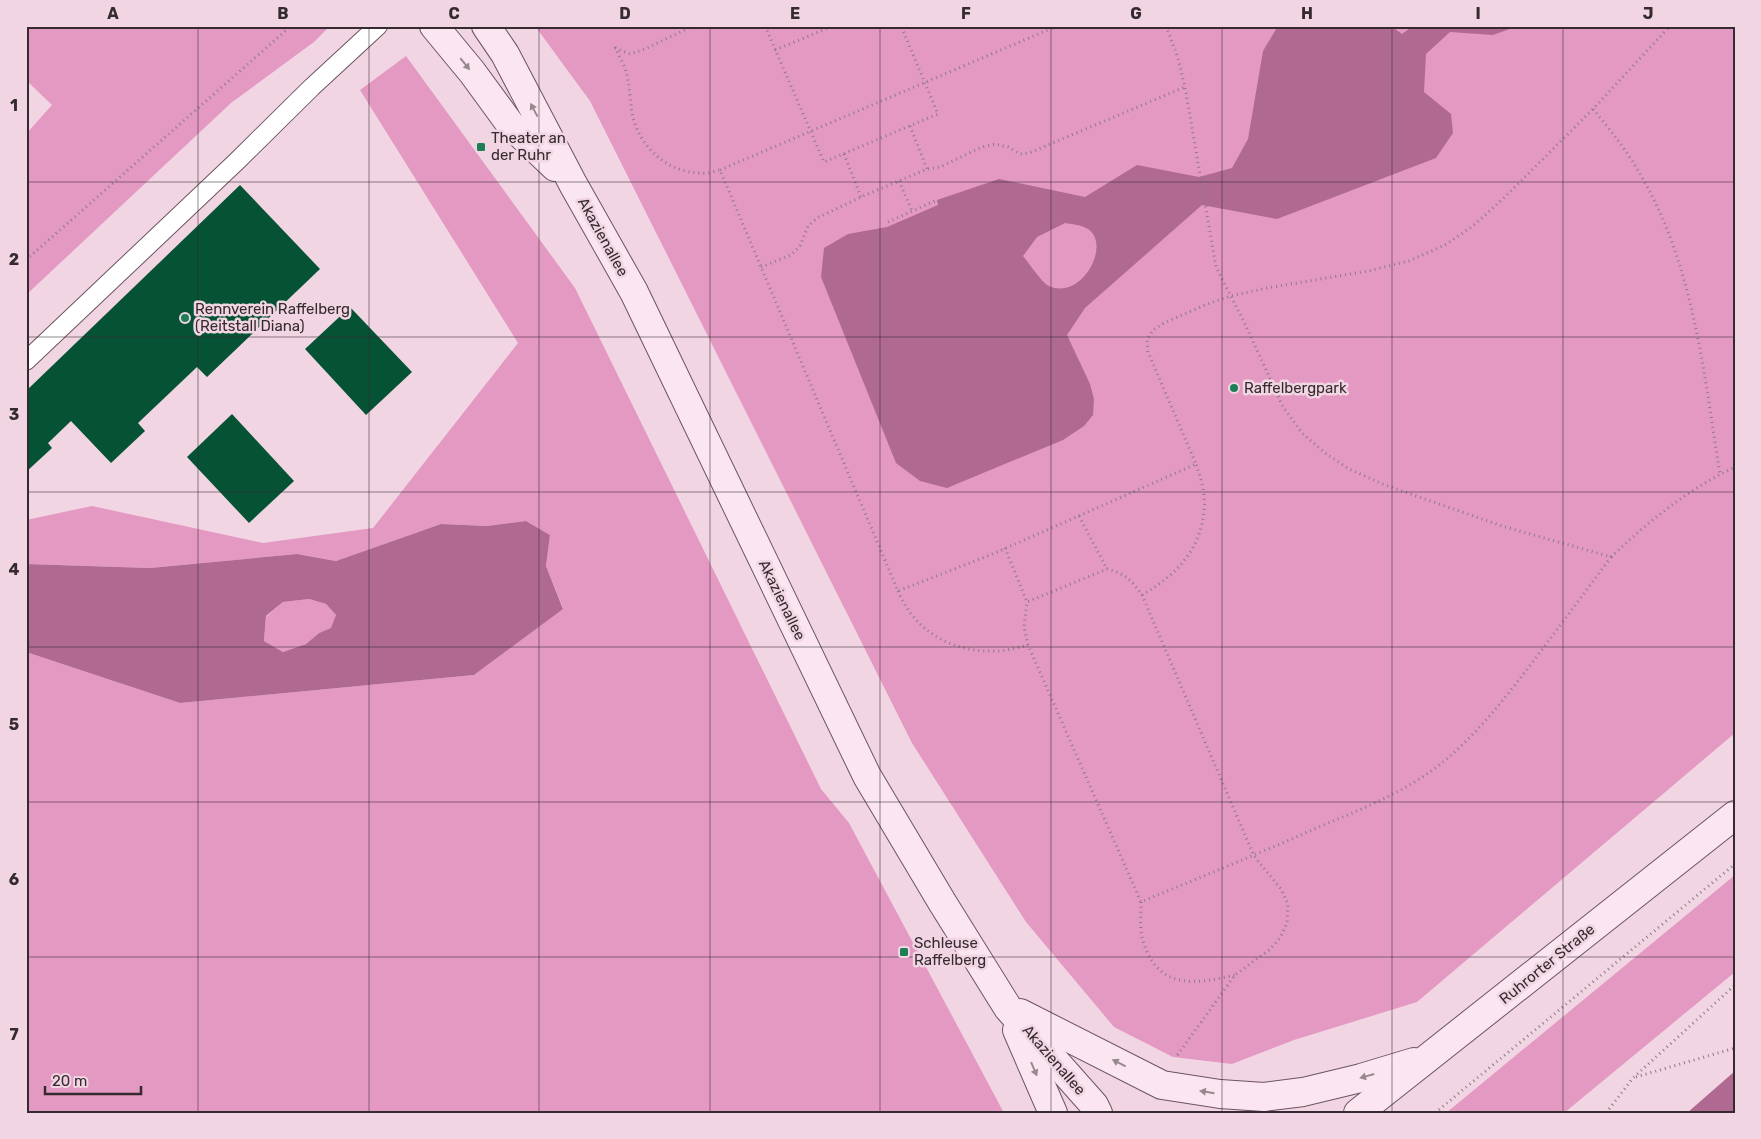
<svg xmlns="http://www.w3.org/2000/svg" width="1761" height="1139" font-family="Rubik,sans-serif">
	<rect width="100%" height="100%" fill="#f1d5e3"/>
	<!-- green -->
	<g fill="#e499c2">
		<path d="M26,26H330L314,42L231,103L26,295V134L52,105L26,80Z"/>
		<path d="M535,26H1735V733L1417,1002L1294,1040L1232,1064L1173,1057L1114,1027L1026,922L912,743L590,101Z"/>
		<path d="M406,56L575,288L821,789L849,823L1004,1113H26V652L180,703L474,675L563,608L546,566L550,535L526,521L487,526L441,524L336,561L297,554L150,568L26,564V520L92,506L263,543L373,528L518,343L360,90Z"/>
		<path d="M309,599L326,604L336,615L332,628L319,633L306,644L283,652L264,641L266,617L283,602Z"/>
		<path d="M1735,875V972L1564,1113H1446Z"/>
	</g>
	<!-- water -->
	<g fill="#b06991" fill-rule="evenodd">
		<path d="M1278,26H1391L1402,34L1413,26H1518L1493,35L1450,32L1426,54L1424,92L1451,114L1453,133L1436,158L1277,219L1202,205L1085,308L1067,335L1090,384L1094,399L1093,415L1084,426L1063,440L947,488L920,481L896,463L821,277L824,248L848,234L887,227L938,205L937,200L999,179L1085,197L1137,165L1199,177L1232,168L1248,139L1263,51ZM1065,223C1071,224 1082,225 1088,229C1112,245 1081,301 1049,286C1042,283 1029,263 1023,256L1037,237Z"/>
		<path d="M526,521L550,535L546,566L563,609L474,675L180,703L26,652V564L150,568L297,554L336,561L441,524L487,526ZM309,599L326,604L336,615L331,628L319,633L306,644L283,652L264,641L266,616L283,602Z"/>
		<path d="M1735,1071V1113H1687Z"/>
	</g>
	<!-- building -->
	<g fill="#065235">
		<path d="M240,185L320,269L207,377L197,367L138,423L145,431L111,463L71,421L48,443L52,448L26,472V391Z"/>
		<path d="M350,307L412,372L366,415L305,349Z"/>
		<path d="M232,414L294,481L249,523L187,457Z"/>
	</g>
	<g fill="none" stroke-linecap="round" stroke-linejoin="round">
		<!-- lane casing -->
		<g stroke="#6c5460" stroke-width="20">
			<path id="lane" d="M26,361L236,162L312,87L378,26"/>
		</g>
		<!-- secondary casing -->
		<g stroke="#6c5460" stroke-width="30">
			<g id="secondary">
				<path d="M434,26L472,72L510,124L555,167"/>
				<path d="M486,26L505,54L573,184L634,292L867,776L942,902L1008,1008L1094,1105L1098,1113"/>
				<path d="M1020,1013L1162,1085L1220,1094L1264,1097L1303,1092L1361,1078L1414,1062"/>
				<path d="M1017,1030L1053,1113"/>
				<path d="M1358,1113L1735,815"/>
			</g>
		</g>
		<!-- path -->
		<g stroke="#8d7b84" stroke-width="3" stroke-dasharray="1 4" stroke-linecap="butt">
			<path d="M765,26L824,162L938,114L901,26"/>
			<path d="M1166,26L1178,58L1185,87L1216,267L1245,324L1283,407L1302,433L1325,453L1349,469L1385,485L1502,526L1611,557C1582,596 1554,634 1525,672C1498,707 1469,743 1434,769C1397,796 1354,812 1312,830C1256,855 1198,878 1141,902L1028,645L1024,627L1027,602L1107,569C1125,574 1131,579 1142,595L1254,856L1281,889L1288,904L1287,923L1280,938L1269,950L1235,975L1176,1057"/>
			<path d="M615,47C619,56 625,66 627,75C630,88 630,101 632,113C639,147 667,173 702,173C708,174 715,171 720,170L898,591L995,553L1196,464L1148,352L1147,340L1153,330L1164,323L1205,305L1231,296L1267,288L1368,271L1409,261L1445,245L1473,226L1505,197L1593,109L1670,26"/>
			<path d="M615,48L630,54L645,49L693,26"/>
			<path d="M775,50L833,26"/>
			<path d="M1593,109C1612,132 1630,155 1644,181C1694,269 1704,375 1720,474"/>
			<path d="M910,126L927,169"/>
			<path d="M844,154L861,197"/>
			<path d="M720,170L1057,26"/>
			<path d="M899,181L912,211"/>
			<path d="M888,222L937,200"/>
			<path d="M26,260L291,26"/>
			<path d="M761,267L791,255L800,246L808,226L817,218L861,197L927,169L940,167L982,147L995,144L1008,147L1020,154L1029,153L1185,87"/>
			<path d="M1079,516L1107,569"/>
			<path d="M1005,548L1027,602"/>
			<path d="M1611,557C1648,522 1688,489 1735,467"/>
			<path d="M898,591C915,632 953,653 997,651C1008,651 1018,647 1028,645"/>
			<path d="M1142,595C1175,576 1201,550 1204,510C1206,495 1201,479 1196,464"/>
			<path d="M1141,902C1141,915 1139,931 1144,944C1159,990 1197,984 1235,975"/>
			<path d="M1636,1077L1735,1048"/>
			<path d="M1435,1113L1735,864"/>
			<path d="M1606,1113L1633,1078L1735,985"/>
		</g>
		<!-- lane -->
		<use href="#lane" stroke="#fff" stroke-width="18"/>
		<!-- secondary -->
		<use href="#secondary" stroke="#fae5f0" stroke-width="28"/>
	</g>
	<!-- one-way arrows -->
	<defs><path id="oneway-solid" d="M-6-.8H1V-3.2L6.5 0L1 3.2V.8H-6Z" transform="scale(1.25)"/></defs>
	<g fill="#978890">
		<use href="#oneway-solid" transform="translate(465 64) rotate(51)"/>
		<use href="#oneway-solid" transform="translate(534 110) rotate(-118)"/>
		<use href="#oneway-solid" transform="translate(1119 1063) rotate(-153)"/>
		<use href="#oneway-solid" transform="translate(1034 1069) rotate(67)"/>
		<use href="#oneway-solid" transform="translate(1367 1076) rotate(164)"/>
		<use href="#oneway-solid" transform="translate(1207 1092) rotate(-171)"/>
	</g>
	<!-- grid -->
	<path fill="none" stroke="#342a2f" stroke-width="1" stroke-opacity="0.55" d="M198,26V1113M369,26V1113M539,26V1113M710,26V1113M880,26V1113M1051,26V1113M1222,26V1113M1392,26V1113M1563,26V1113M26,182H1735M26,337H1735M26,492H1735M26,647H1735M26,802H1735M26,957H1735"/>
	<!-- markers -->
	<g fill="#1e7f57" stroke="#f1d5e3" stroke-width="2">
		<rect x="476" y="142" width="10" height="10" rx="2.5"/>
		<circle cx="185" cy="318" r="5"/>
		<circle cx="1234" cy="388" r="5"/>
		<rect x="899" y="947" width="10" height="10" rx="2.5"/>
	</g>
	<g text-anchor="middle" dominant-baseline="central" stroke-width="5" stroke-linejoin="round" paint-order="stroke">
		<!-- poi labels -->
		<g font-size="15" fill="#342a2f" stroke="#f1d5e3" text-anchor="start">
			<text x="491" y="138">Theater an<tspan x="491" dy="17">der Ruhr</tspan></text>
			<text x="195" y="309">Rennverein Raffelberg<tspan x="195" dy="17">(Reitstall Diana)</tspan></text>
			<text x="1244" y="388">Raffelbergpark</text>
			<text x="914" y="943">Schleuse<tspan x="914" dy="17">Raffelberg</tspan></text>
		</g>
		<!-- street labels -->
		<g font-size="15" fill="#342a2f" stroke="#f1d5e3">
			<text transform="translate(603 237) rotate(61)">Akazienallee</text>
			<text transform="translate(782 600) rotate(64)">Akazienallee</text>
			<text transform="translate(1547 964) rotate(-39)">Ruhrorter Straße</text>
			<text transform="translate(1054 1060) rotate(49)">Akazienallee</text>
		</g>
	</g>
	<!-- border -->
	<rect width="1761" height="1139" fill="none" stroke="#f1d5e3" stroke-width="55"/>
	<!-- scale -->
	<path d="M45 1086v8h96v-8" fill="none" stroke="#342a2f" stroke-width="2.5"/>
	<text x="52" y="1086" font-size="15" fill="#342a2f" stroke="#f1d5e3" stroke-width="4" paint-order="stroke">20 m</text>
	<rect x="28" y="28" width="1706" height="1084" fill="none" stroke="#342a2f" stroke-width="2"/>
	<g font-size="16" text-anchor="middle" font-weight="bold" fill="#342a2f">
		<text x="113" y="19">A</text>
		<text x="283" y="19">B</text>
		<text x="454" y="19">C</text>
		<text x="625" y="19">D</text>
		<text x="795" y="19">E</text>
		<text x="966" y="19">F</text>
		<text x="1136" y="19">G</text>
		<text x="1307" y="19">H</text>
		<text x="1478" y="19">I</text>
		<text x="1648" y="19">J</text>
		<text x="14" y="111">1</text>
		<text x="14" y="265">2</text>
		<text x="14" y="420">3</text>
		<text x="14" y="575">4</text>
		<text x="14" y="730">5</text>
		<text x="14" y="885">6</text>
		<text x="14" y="1040">7</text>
	</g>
</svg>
